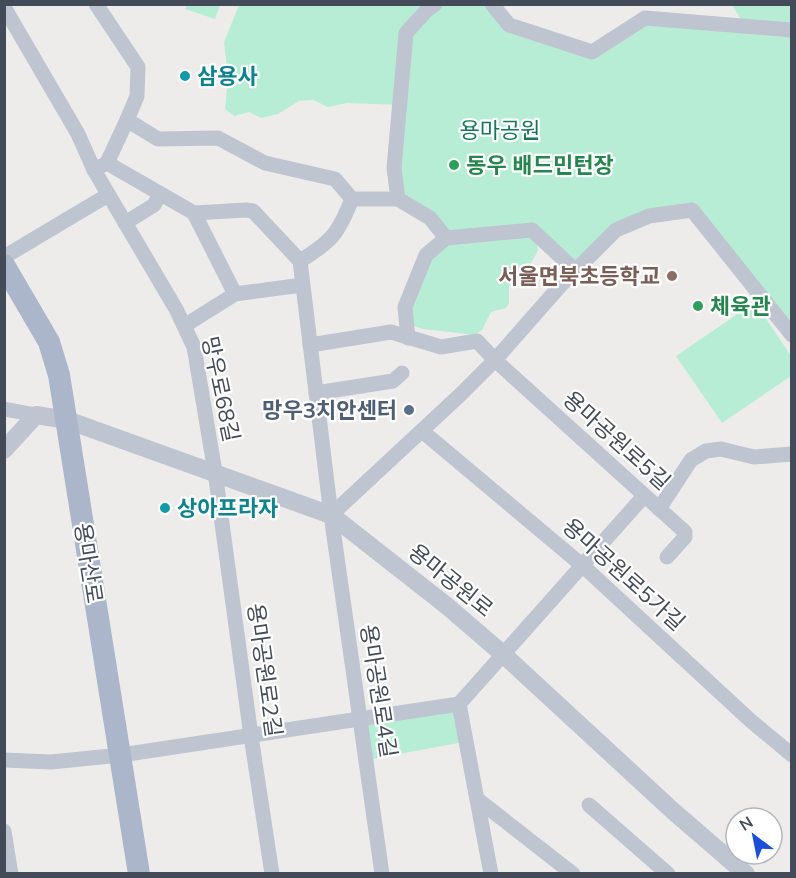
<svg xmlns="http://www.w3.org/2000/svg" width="796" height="878" font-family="Mulish,'Noto Sans KR',sans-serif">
	<rect width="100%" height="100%" fill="#eeeceb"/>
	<!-- green -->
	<g fill="#b8edd5">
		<path d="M187,5V4L220,5L215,19L185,9Z"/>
		<path d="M239,5H492L509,25L592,52L645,18L745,26L732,5H791V335L691,210L616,230L576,271L532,230L446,238L398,199L399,105L347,103L328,107L313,100L299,101L278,114L261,118L249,112L234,116L225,109L228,78L224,42Z"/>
		<path d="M527,235L537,243L538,251L525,273L509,286V303L506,308L491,312L482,330L475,335L423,329L414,326L410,307L430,259L449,243Z"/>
		<path d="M755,302L791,356V376L722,423L676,356Z"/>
		<path d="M457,705L464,742L367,760L361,721Z"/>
	</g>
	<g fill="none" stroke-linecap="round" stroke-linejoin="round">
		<!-- minor -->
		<g stroke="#bec5d1" stroke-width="15">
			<path d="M96,4L138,67L137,96L127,120L158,139L218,138L265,163L335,179L352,199H398L430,218L446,238"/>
			<path d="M492,4L509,25L592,52L645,18L792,30"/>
			<path d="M4,7L78,134L94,170L176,309L194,347L215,472L251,736L272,874"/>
			<path d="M107,163L127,120"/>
			<path d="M94,170L107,163L194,213L246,210L253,211L300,261L331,515L382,874"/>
			<path d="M398,199L394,168L406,33L427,10L435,4"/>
			<path d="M194,213L235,294"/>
			<path d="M125,223L154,205L160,194"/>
			<path d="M4,257L108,195"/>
			<path d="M300,261C332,241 338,234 352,199"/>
			<path d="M184,326L235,294L302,285"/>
			<path d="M408,338L405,307L426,255L446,238L532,230L576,271"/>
			<path d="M310,345L391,332L441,347L477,341L495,360L685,532V537L667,557"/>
			<path d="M316,393L393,381L402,373"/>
			<path d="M4,409L36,415"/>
			<path d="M422,431L583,566L751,721L792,755"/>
			<path d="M659,509L691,460L706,451L721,449L754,457L792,454"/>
			<path d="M331,515L460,395L495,360L560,286L616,230L649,216L692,210L792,335"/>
			<path d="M4,760L51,762L121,755L459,704"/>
			<path d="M477,799L573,874"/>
			<path d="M589,805L668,874"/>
			<path d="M4,831L11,874"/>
			<path d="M491,874L459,704L644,496"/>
		</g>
		<!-- tertiary -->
		<path stroke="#bec5d1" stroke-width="18" d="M4,450L36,415L67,420L331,515L447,606L504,655L673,811L746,874"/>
		<!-- primary -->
		<path stroke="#abb6cb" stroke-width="22" d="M4,265L49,342L59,375L139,874"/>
	</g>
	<!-- markers -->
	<g fill="#0f9aa8" stroke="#fff" stroke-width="2">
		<circle cx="185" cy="76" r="6"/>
		<circle cx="165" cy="508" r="6"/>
	</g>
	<g fill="#2e9e5b" stroke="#fff" stroke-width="2">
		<circle cx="454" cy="165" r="6"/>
		<circle cx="698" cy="306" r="6"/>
	</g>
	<circle fill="#8d6e63" stroke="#fff" stroke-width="2" cx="672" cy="276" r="6"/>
	<circle fill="#5c6f8a" stroke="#fff" stroke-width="2" cx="409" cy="410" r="6"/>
	<g text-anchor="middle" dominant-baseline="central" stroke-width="4.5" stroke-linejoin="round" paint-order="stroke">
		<!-- culture labels -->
		<g font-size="22" font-weight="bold" fill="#0d838f" stroke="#fff" text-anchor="start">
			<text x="197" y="76">삼용사</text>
			<text x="177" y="508">상아프라자</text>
		</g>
		<!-- park labels -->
		<g font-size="22" fill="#177757" stroke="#fff">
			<text x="500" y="130">용마공원</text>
		</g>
		<!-- leisure labels -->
		<g font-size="22" font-weight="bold" fill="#27864d" stroke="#fff" text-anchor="start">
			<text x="466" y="165">동우 배드민턴장</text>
			<text x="710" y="306">체육관</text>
		</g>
		<!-- education labels -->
		<g font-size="22" font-weight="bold" fill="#785e54" stroke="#fff" text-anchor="end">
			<text x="660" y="276">서울면북초등학교</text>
		</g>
		<!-- street labels -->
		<g font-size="22" fill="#444b58" stroke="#fff">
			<text transform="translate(221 389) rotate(78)">망우로68길</text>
			<text transform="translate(617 440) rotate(42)">용마공원로5길</text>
			<text transform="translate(89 563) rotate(81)">용마산로</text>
			<text transform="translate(624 574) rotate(42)">용마공원로5가길</text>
			<text transform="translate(451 580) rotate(39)">용마공원로</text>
			<text transform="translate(265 670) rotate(82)">용마공원로2길</text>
			<text transform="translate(379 691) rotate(81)">용마공원로4길</text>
		</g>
		<!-- service labels -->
		<g font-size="22" font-weight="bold" fill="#4e5e75" stroke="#fff" text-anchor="end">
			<text x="397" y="410">망우3치안센터</text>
		</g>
	</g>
	<!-- border -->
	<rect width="796" height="878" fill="none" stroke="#444b58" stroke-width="12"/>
	<!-- north arrow -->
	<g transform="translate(754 836) rotate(328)"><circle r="28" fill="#ffffff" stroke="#b4b7bc" stroke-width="1.5"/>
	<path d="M0-4.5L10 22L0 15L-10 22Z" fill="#1b4fd9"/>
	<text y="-9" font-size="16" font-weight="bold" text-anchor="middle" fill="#444b58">N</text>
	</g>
</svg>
